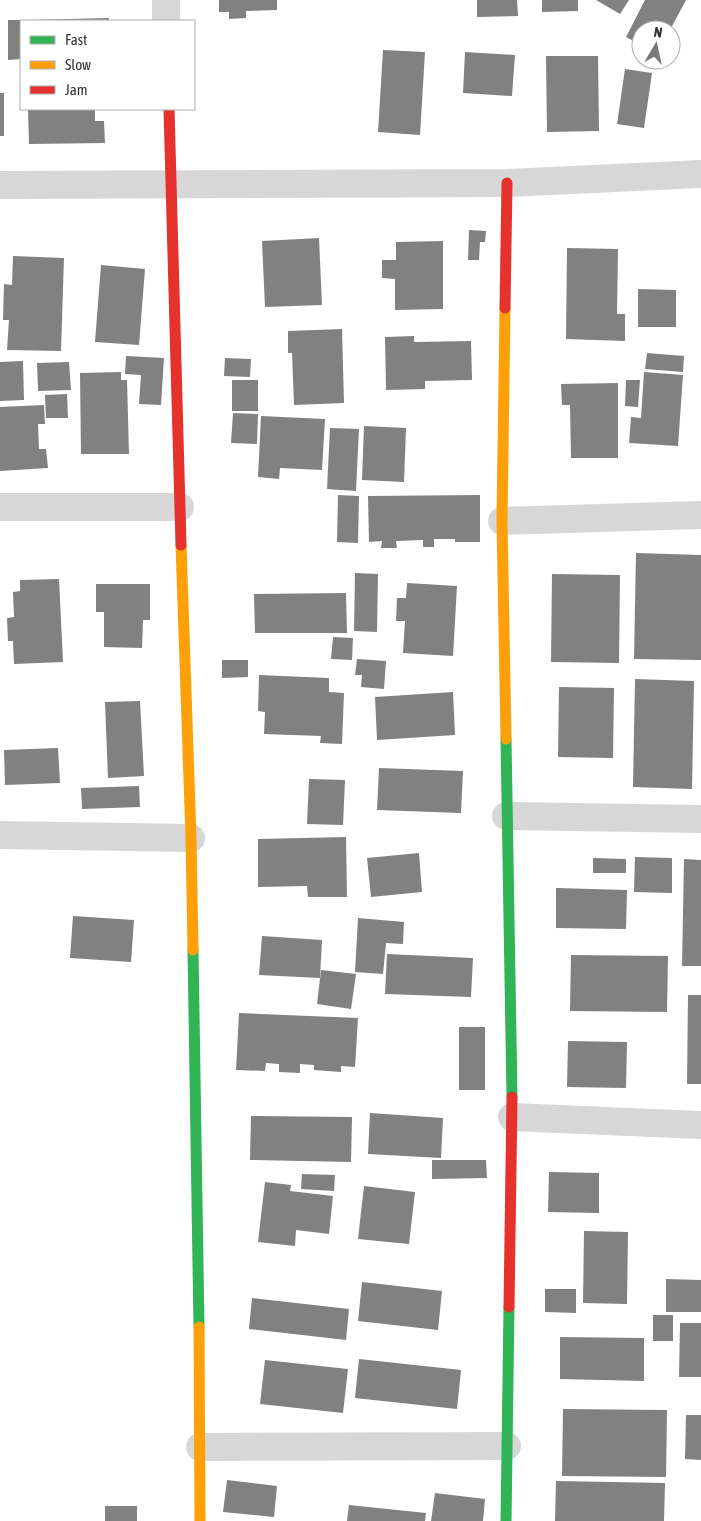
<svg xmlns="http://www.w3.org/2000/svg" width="701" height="1521" font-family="'Asap Condensed',sans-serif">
	<rect width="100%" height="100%" fill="#fff"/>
	<!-- building -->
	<g fill="#818181">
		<path d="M219,0H277V10L246,11V18L229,19V12H219Z"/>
		<path d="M477,0H517L518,16L477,17Z"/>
		<path d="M542,0H578V11L542,12Z"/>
		<path d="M596,0H629L620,14Z"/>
		<path d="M645,0H686L670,30H641V45L626,37Z"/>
		<path d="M109,18V21H27V20Z"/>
		<path d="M8,20H21V59L8,60Z"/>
		<path d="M383,50L425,52L420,135L378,132Z"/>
		<path d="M465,52L515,55L512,96L463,93Z"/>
		<path d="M546,56H598L599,131L547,132Z"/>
		<path d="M625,69L652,73L644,128L617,124Z"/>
		<rect x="0" y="93" width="4" height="43"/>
		<path d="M28,109H95V121H104L105,143L29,144Z"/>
		<path d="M469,230L486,231L485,242H480L479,260H468Z"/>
		<path d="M319,238L322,305L265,307L262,241Z"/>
		<path d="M443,241V309L395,310V279L382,278V260H396V242Z"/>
		<path d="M567,248L618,249L617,314H625V341L566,339Z"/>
		<path d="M13,256L64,258L61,351L7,350L9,320H3L4,284L12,285Z"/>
		<path d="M101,265L145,269L139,345L95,342Z"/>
		<path d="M638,289L676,290V327H638Z"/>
		<path d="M342,329L344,403L294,405L292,353H288V331Z"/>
		<path d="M414,336V342L471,341L472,380L425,381V389L386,390L385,337Z"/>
		<path d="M647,353L684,356L683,372L645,369Z"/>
		<path d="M126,356L164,358L161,405L139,404L141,375L125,374Z"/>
		<path d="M225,358L251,359L250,377L224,376Z"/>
		<path d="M23,361L24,400L0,401V362Z"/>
		<path d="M69,362L71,390L38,391L37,363Z"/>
		<path d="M121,372V380H127L129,454H81L80,373Z"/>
		<path d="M644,372L683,375L678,446L629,443L631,417L641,418Z"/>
		<rect x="232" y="380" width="26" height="31"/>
		<path d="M626,380H640L638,407L625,406Z"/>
		<path d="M618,383V458H571L570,405H562L561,384Z"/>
		<path d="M67,394L68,418H46L45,395Z"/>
		<path d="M44,405L45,424H38L39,449H46L48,468L0,471V407Z"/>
		<path d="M233,413L258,414L257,444L231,443Z"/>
		<path d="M261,416L325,419L322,470L280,468L279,479L258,477Z"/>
		<path d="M364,426L406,428L404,482L362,480Z"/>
		<path d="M330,428L359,429L356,491L327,489Z"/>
		<path d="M338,495L359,496L358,543L337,542Z"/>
		<path d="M480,495V542H455V539H434V547H423V540L396,541L397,548H381L382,541L369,542L368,496Z"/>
		<path d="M636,553L701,555V660L634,659Z"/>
		<path d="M355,573L378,574L377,632L354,631Z"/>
		<path d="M552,574L620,575L619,663L551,662Z"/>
		<path d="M59,579L63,662L14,664L13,641H8L7,618L14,617L13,592L20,591V580Z"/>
		<path d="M407,583L457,586L453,656L403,653L405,621H396L397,598H406Z"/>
		<path d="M96,584H150V620H143L142,648L104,647V612H96Z"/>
		<path d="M346,593L347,633H255L254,594Z"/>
		<path d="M333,637L353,638L352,660L331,659Z"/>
		<path d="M357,659L386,661L384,689L361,687L362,675H355Z"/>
		<path d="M222,660H248V677L222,678Z"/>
		<path d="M259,675L329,678V692L344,693L342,744L320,743L321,736L264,734L265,712L258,711Z"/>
		<path d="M635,679L694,681L692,789L633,787Z"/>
		<path d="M559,687L614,688L613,758L558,757Z"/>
		<path d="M453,692L455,735L377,740L375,697Z"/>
		<path d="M140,701L144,776L108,778L105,702Z"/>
		<path d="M58,748L60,783L5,785L4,750Z"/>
		<path d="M379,768L463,771L461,813L377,810Z"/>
		<path d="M309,779L345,780L343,825L307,824Z"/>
		<path d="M139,786L140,807L82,809L81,788Z"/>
		<path d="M346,837L347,897H308L307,886L258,887V839Z"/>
		<path d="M419,853L422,892L371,897L367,858Z"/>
		<path d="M635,857L672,858V893L634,892Z"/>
		<path d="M593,858L626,859V873H593Z"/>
		<path d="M684,859L701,860V966H682Z"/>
		<path d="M556,888L627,890L626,929L556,928Z"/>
		<path d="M73,916L134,920L131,962L70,958Z"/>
		<path d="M358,918L404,922L403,944L386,943L383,974L355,972Z"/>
		<path d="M262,936L322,940L320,978L259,975Z"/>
		<path d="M387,954L473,958L471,997L385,994Z"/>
		<path d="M571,955L668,956L667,1012L570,1011Z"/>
		<path d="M321,970L356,974L351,1009L317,1004Z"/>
		<path d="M688,995H701V1084H687Z"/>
		<path d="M239,1013L358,1018L355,1067L341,1066V1072L314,1070V1065L300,1064V1073L279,1072V1064L266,1063L265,1071L236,1070Z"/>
		<rect x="459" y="1027" width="26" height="63"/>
		<path d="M568,1041L627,1042L626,1088L567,1087Z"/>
		<path d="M370,1113L443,1118L441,1158L368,1154Z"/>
		<path d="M251,1116L352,1117L351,1162L250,1160Z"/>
		<path d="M432,1160H486L487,1178L432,1179Z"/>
		<path d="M549,1172L599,1173V1213L548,1212Z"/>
		<path d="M302,1174L335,1175L334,1191L301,1189Z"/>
		<path d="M265,1182L291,1185L290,1191L333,1196L329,1234L296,1230L295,1246L258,1242Z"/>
		<path d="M364,1186L415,1192L409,1244L358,1239Z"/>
		<path d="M584,1231L628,1232L627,1304L583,1303Z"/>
		<path d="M666,1279L701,1280V1312H666Z"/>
		<path d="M362,1282L442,1291L438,1330L358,1321Z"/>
		<path d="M545,1289H576V1313L545,1312Z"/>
		<path d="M252,1298L349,1309L346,1340L249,1329Z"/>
		<rect x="653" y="1315" width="20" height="26"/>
		<path d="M680,1323H701V1377H679Z"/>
		<path d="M560,1337L644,1338V1381L560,1379Z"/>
		<path d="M359,1359L461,1370L457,1409L355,1398Z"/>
		<path d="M265,1360L348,1369L343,1413L260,1404Z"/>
		<path d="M563,1409L667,1410L666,1477L562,1476Z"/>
		<path d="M686,1415H701V1460L685,1459Z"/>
		<path d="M227,1480L277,1486L274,1517L223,1512Z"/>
		<path d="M556,1481L665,1483L664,1521H555Z"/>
		<path d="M435,1493L485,1499L483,1521H431Z"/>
		<path d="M349,1505L426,1513L425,1521H347Z"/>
		<rect x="105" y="1506" width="32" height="15"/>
	</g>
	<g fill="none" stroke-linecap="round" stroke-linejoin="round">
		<!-- street -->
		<g stroke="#d7d7d7" stroke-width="28">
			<path d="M166,0V21"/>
			<path d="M0,185L507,183L701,174"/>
			<path d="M0,507H180"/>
			<path d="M502,521L701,515"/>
			<path d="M506,816L701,819"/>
			<path d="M0,835L191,838"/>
			<path d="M512,1117L701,1125"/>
			<path d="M200,1447L507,1446"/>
		</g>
		<!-- fast -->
		<g stroke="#30b455" stroke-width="11">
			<path d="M506,739L512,1097"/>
			<path d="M193,950L199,1327"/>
			<path d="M506,1521L509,1307"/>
		</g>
		<!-- slow -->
		<g stroke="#ff9f0a" stroke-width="11">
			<path d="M505,308L502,521L506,739"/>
			<path d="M181,545L191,838L193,950"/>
			<path d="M199,1327L200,1521"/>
		</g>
		<!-- jam -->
		<g stroke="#e5322d" stroke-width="11">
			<path d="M169,109L181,545"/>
			<path d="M505,308L507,183"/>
			<path d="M509,1307L512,1097"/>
		</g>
	</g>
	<!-- legend -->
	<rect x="20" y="20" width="175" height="90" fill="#ffffff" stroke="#adadad"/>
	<rect x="30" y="36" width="25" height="8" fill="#30b455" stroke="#adadad"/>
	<text x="65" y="45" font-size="15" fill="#333333">Fast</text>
	<rect x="30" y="61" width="25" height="8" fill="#ff9f0a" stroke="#adadad"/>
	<text x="65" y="70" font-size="15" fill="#333333">Slow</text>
	<rect x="30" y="86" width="25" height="8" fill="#e5322d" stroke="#adadad"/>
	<text x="65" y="95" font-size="15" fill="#333333">Jam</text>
	<!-- north arrow -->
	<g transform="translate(656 45) rotate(9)"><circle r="24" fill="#ffffff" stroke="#adadad"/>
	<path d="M0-4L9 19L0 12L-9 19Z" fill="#7a7a7a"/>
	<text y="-8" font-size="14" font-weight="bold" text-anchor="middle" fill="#333333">N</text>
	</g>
</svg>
